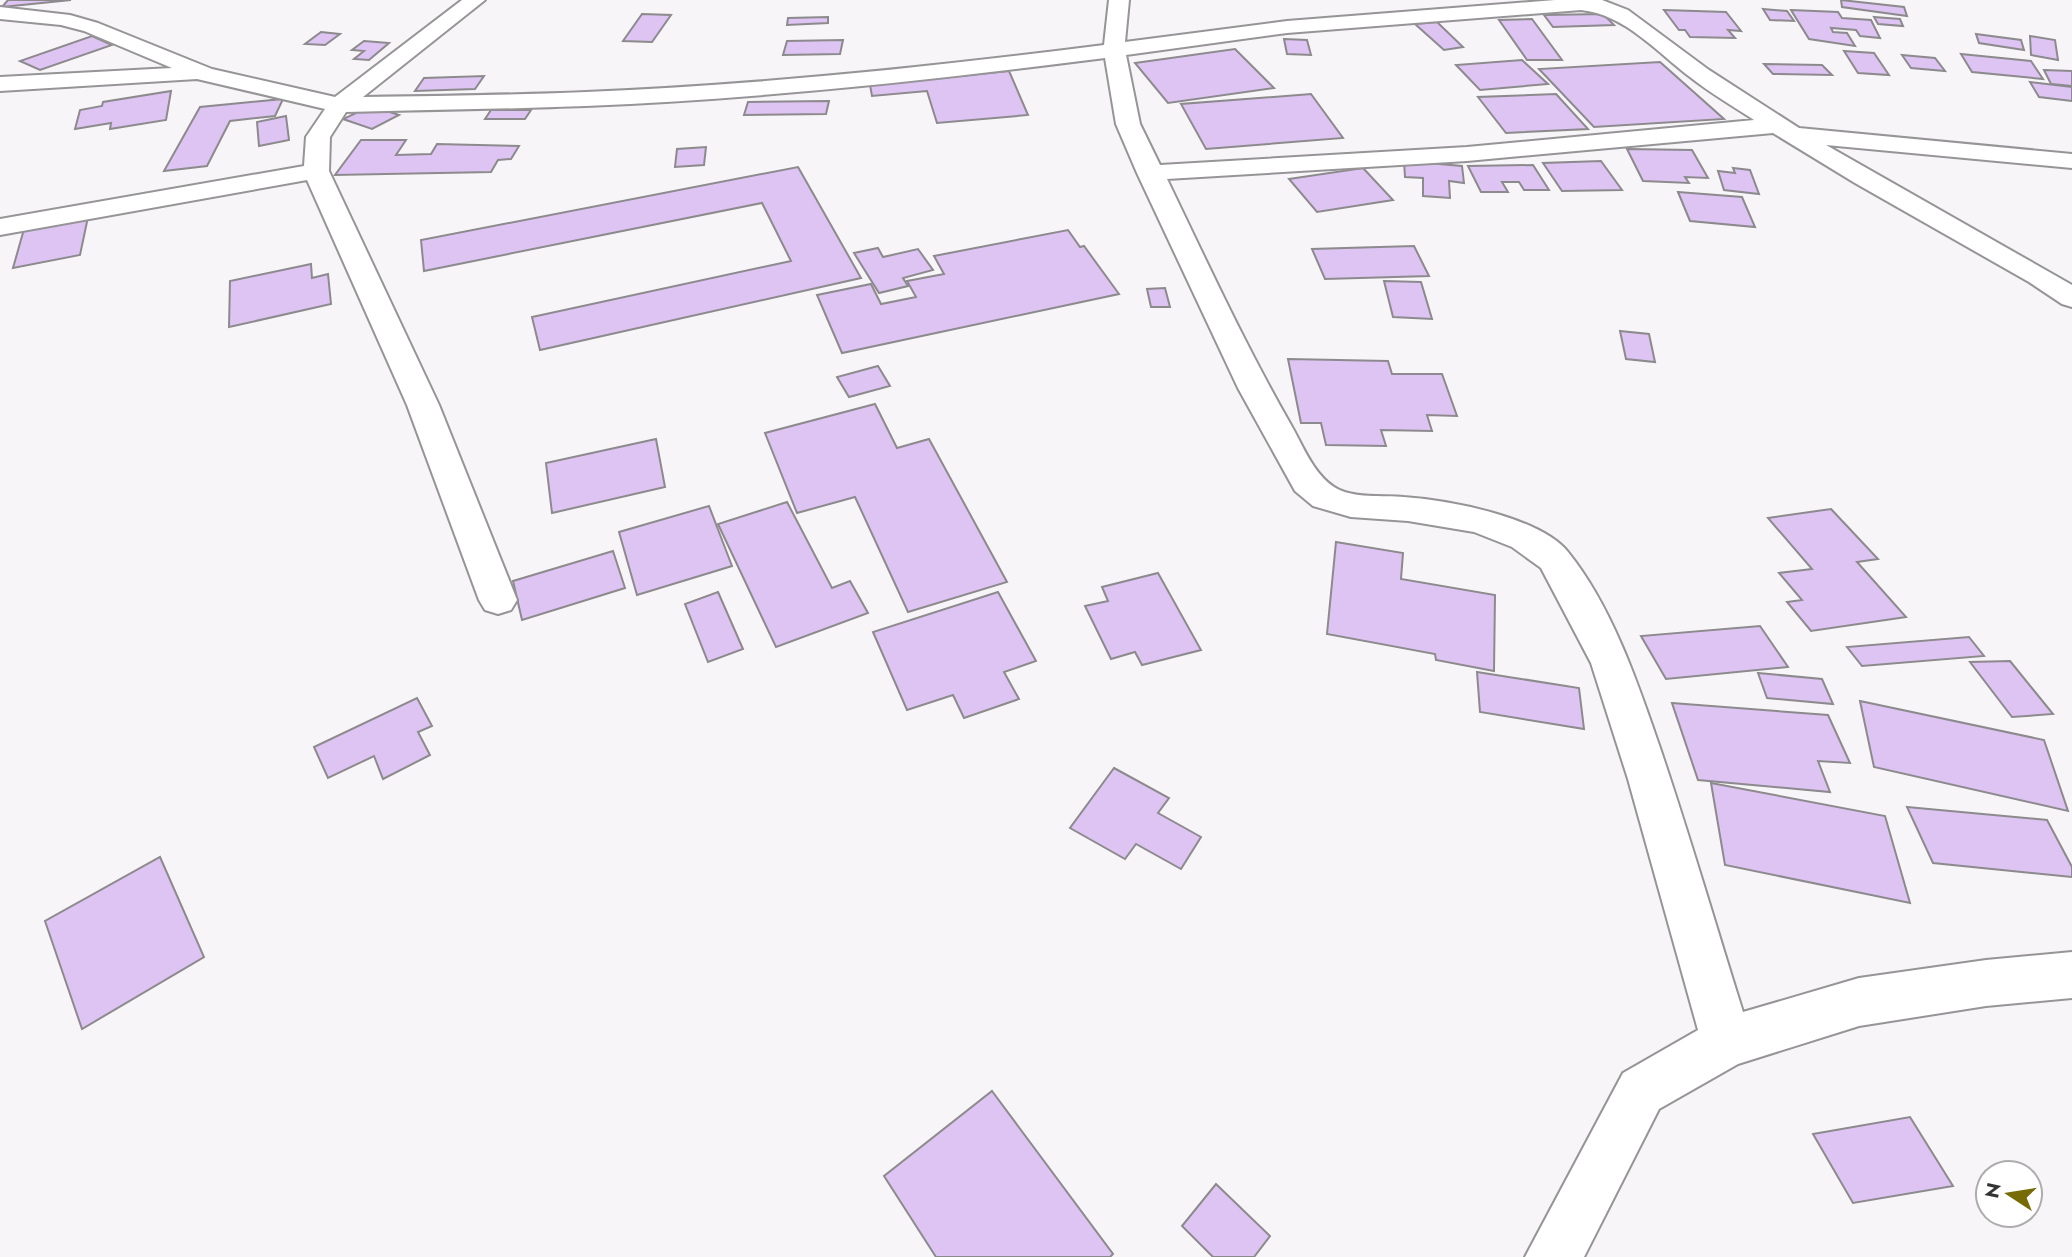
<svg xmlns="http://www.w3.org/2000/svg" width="2072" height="1257" font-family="Jost,sans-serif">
	<rect width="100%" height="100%" fill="#f7f5f8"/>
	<!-- building -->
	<g fill="#dec4f3" stroke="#8c8a8d" stroke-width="2">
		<path d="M8,0H71L2,7Z"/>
		<path d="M1841,0L1904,7L1907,16L1842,7Z"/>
		<path d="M1763,9L1787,11L1794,21L1770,20Z"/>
		<path d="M1664,10L1726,12L1741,31L1728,30L1735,38L1690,37L1685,30H1679Z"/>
		<path d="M1791,10L1838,12L1842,18L1871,20L1880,38L1860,36L1856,30L1831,28L1833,32L1847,33L1855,46L1809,39Z"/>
		<path d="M642,14L671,15L652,42L623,41Z"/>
		<path d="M1603,14L1614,25L1553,27L1544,15Z"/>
		<path d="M828,17V23L787,25L788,18Z"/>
		<path d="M1874,17L1900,19L1903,26L1878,24Z"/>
		<path d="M1532,19L1562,60H1527L1499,20Z"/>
		<path d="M1437,22L1463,47L1444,50L1415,24Z"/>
		<path d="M321,32L340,34L325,45L305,44Z"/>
		<path d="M1976,34L2021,40L2024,50L1979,43Z"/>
		<path d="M92,36L112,45L40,70L20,61Z"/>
		<path d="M2030,36L2055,40L2058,60L2031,55Z"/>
		<path d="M1284,39L1307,40L1311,55L1287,54Z"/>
		<path d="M843,40L840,54L783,55L787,41Z"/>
		<path d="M364,41L389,43L369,60L354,59L364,51L352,50Z"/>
		<path d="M1235,49L1274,88L1168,103L1135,63Z"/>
		<path d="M1844,51L1874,53L1889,75L1858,73Z"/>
		<path d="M1961,54L2031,61L2043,79L1972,72Z"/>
		<path d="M1902,55L1935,58L1945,71L1911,68Z"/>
		<path d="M1522,60L1548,84L1480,90L1456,65Z"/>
		<path d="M1660,62L1724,119L1594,127L1539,69Z"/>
		<path d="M1764,64L1822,65L1832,75L1773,74Z"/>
		<path d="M2044,70L2072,71V86L2051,84Z"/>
		<path d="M1009,71L1028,115L937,123L927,91L872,96L870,85Z"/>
		<path d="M484,76L475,89L415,91L424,78Z"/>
		<path d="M2030,82L2072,87V101L2039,97Z"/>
		<path d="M171,91L166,120L110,129L111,123L75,129L80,110L102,106L103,102Z"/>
		<path d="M1311,94L1343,138L1206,149L1181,104Z"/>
		<path d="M1556,94L1588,129L1506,133L1478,97Z"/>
		<path d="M283,99L275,116L230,121L207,166L164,171L200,107Z"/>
		<path d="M829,101L826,114L744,115L748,102Z"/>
		<path d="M371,106L399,115L372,129L343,119Z"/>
		<path d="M491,110H531L525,119H485Z"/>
		<path d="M286,116L289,140L259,146L257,122Z"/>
		<path d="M361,140H406L396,155L431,154L437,144L519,146L511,159L498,160L491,172L335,175Z"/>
		<path d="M706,147L704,165L675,167L677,149Z"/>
		<path d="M1627,149L1692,150L1708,178L1685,177L1689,183L1643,181Z"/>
		<path d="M1404,161L1462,166L1464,183L1449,181L1450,198L1423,196V178L1405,177Z"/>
		<path d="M1601,161L1622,190L1562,191L1543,163Z"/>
		<path d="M1533,165L1549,190H1524L1519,182H1502L1508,192H1481L1468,166Z"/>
		<path d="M798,167L861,278L540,350L532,317L791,261L762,203L424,271L421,240Z"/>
		<path d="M1363,168L1393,200L1317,212L1289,179Z"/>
		<path d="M1733,168L1750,170L1759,194L1724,190L1718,171L1735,173Z"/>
		<path d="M1678,192L1742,197L1755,227L1690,221Z"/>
		<path d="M88,217L80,255L13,268L24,229Z"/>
		<path d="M1068,230L1080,247L1084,246L1119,294L842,353L817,295L871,284L881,304L916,297L907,281L944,274L934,256Z"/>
		<path d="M1414,246L1429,276L1325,279L1312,249Z"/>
		<path d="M878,248L883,257L918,249L933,270L903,278L908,286L879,293L854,253Z"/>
		<path d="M311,264L312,278L328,274L331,304L229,327L230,281Z"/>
		<path d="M1384,281L1421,282L1432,319L1393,317Z"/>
		<path d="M1165,288L1170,307H1151L1147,289Z"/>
		<path d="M1620,331L1649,334L1655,362L1626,359Z"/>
		<path d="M1288,359L1388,361L1392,374H1442L1457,416L1427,415L1432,431L1381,430L1386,446L1326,445L1321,423H1301Z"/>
		<path d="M878,366L890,386L849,397L837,377Z"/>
		<path d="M875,404L897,448L929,439L1007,582L908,612L855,497L797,513L765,433Z"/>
		<path d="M656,439L665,487L552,513L546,463Z"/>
		<path d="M787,502L832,588L850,581L868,613L776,647L718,524Z"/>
		<path d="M709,506L732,566L637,595L619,532Z"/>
		<path d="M1831,509L1878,559L1857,562L1906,617L1811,631L1787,602L1802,600L1779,573L1812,569L1768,518Z"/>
		<path d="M1336,542L1403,553L1401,579L1495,595L1494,671L1436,660L1435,654L1327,634Z"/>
		<path d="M613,551L625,588L522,620L513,581Z"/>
		<path d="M1158,573L1201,650L1142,665L1135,652L1111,659L1085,606L1108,601L1102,587Z"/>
		<path d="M718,592L743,649L708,662L685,604Z"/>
		<path d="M998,592L1036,661L1004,672L1019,699L964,718L953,695L907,710L873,632Z"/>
		<path d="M1760,626L1788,667L1666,679L1641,636Z"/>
		<path d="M1969,637L1984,656L1862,666L1847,647Z"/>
		<path d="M2010,661L2053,714L2012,717L1970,662Z"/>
		<path d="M1477,672L1579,688L1584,729L1480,712Z"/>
		<path d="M1758,673L1822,679L1833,704L1767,698Z"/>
		<path d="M417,698L432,726L418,732L430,755L383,779L374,756L328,778L314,747Z"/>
		<path d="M1860,701L2044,740L2068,811L1874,767Z"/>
		<path d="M1672,703L1828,715L1850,763L1818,761L1830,792L1698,780Z"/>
		<path d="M1114,768L1169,798L1158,813L1201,837L1181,869L1136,844L1125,859L1070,828Z"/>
		<path d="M1711,783L1885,816L1910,903L1725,865Z"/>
		<path d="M1907,807L2047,820L2072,867V877L1933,863Z"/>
		<path d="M160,857L204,957L82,1029L45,921Z"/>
		<path d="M992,1091L1113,1254L1110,1257H936L884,1176Z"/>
		<path d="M1910,1117L1953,1186L1853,1203L1813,1134Z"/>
		<path d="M1216,1184L1270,1236L1254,1257H1213L1182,1226Z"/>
	</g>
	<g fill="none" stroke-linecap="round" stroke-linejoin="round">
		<!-- minor casing -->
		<g stroke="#969497" stroke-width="4">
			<path id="minor" d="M462,0H485L363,97C437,96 512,95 586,92C759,85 932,67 1104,45L1109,0H1129L1125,42L1287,21L1555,0H1602L1628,10L1709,70L1799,128L2072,154V168L1826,145L2072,285V307L2062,304L2029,282L1855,183L1773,133L1467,161L1167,179C1207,262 1245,345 1291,425C1303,446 1313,473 1334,487C1352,499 1384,495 1404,497C1448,500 1540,517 1568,552C1611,605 1637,681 1659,745C1689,833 1715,923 1743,1012L1859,978L1986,960L2072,952V998L1986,1006L1859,1026L1738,1064L1659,1109L1584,1257H1525L1623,1073L1698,1030L1628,779L1591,663L1541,568L1512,547L1474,532L1408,521L1351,517L1313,506L1295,491L1238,388L1137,173L1116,124L1105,58C933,80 759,99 586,106C506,109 426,110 346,112L330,137L329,171L439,405L517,600L511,610L498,614L485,610L479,600L407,405L307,180L0,235V219L304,166L306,137L325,109L197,79L0,91V77L172,68L84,31L61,25L0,19V7L70,15L98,23L212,69L335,97ZM1581,10C1624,14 1657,52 1690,77C1710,93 1733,106 1754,120L1467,147L1160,165L1140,124L1126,55L1287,33Z"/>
		</g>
		<!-- minor -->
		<use href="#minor" fill="#fff" fill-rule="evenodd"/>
	</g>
	<!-- north arrow -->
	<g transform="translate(2009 1194) rotate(282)"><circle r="33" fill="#ffffff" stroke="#aeadae" stroke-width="2"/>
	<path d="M0-5L12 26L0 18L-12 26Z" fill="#766b05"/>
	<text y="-10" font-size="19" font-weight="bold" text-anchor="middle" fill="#343334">N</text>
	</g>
</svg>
